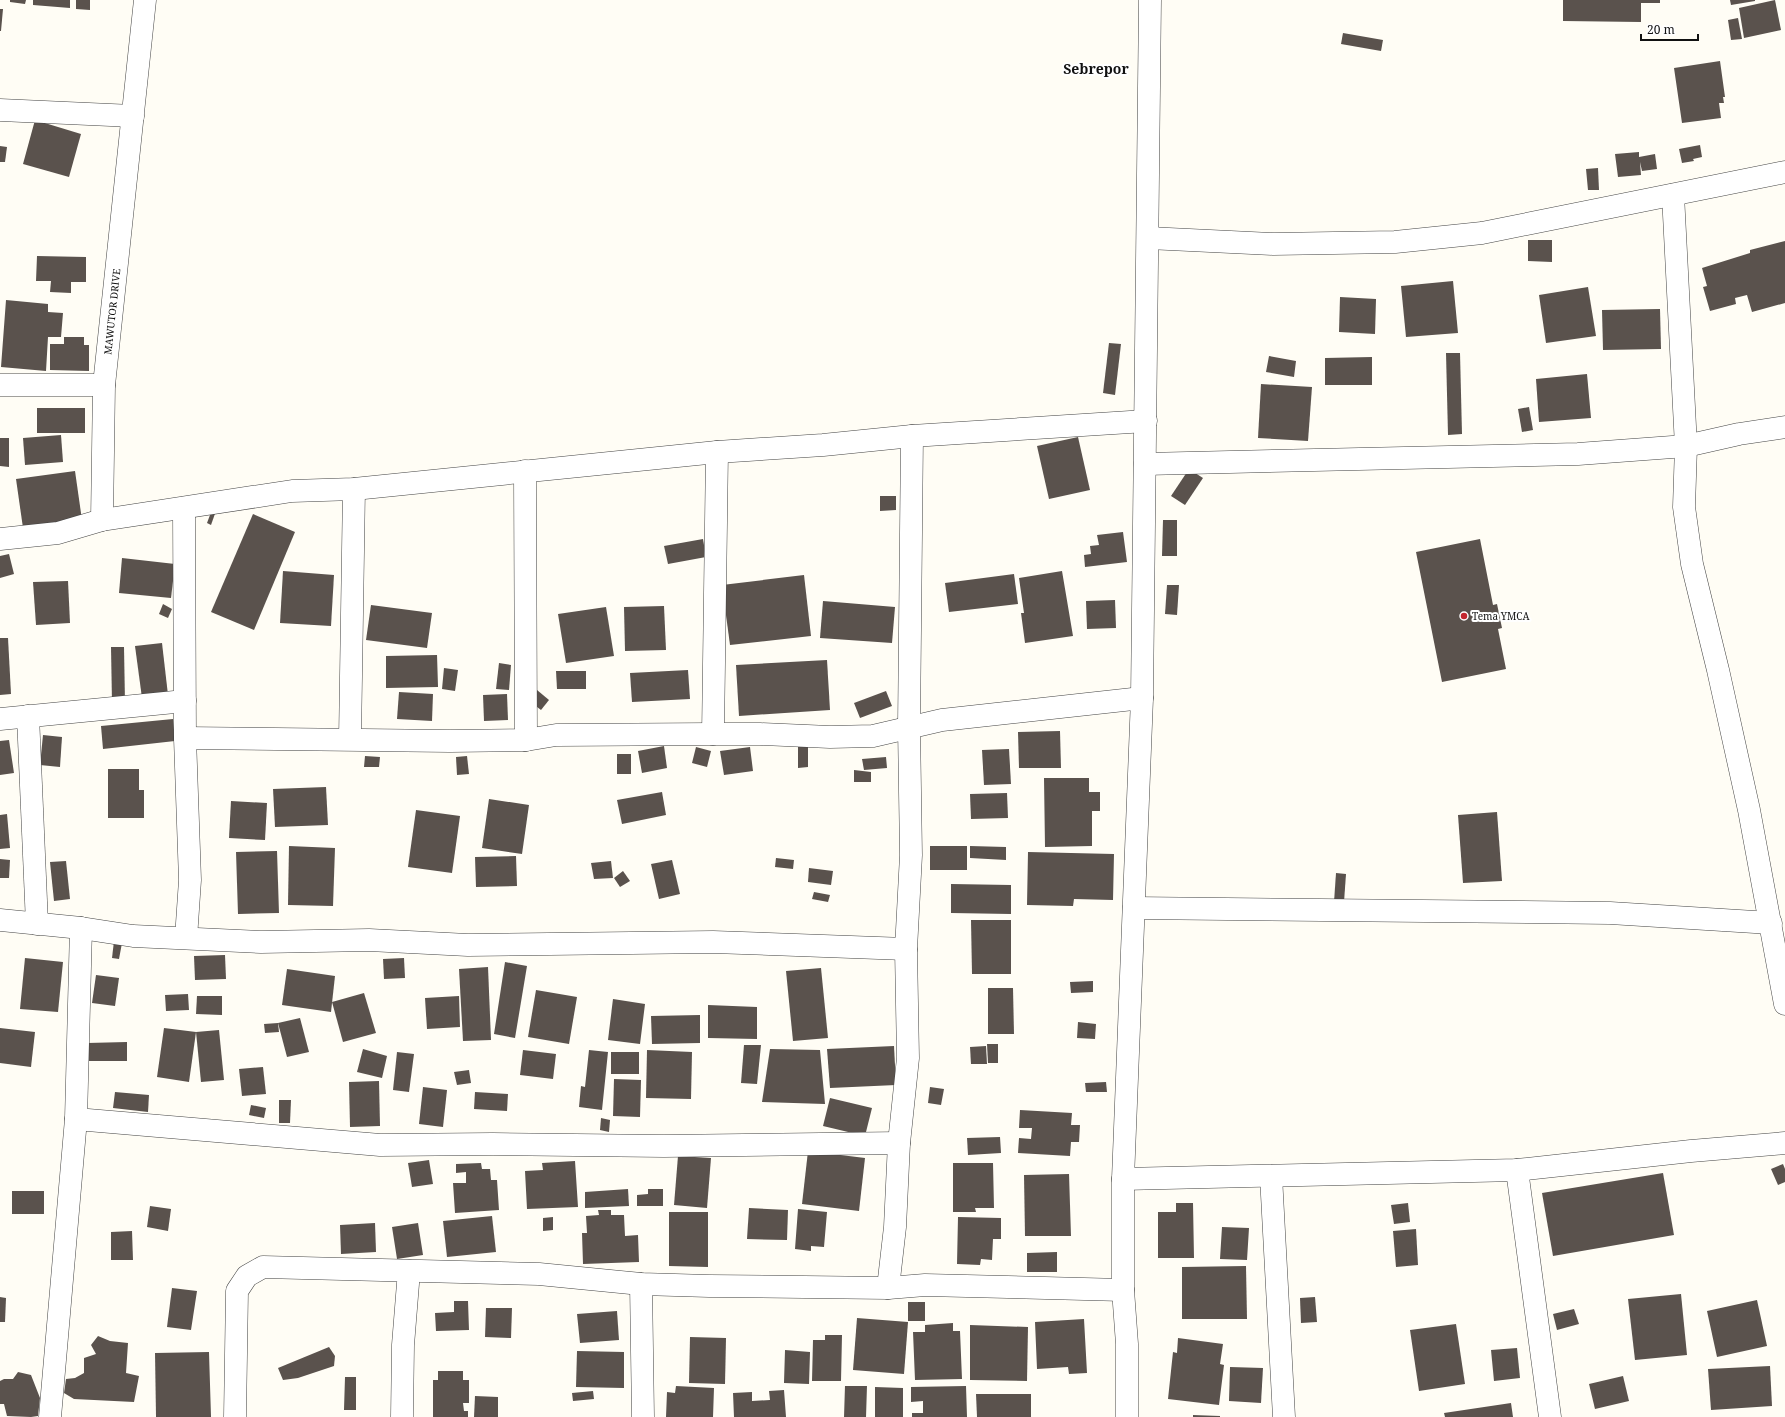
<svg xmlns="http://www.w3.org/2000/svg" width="1785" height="1417" font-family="'Noto Serif',serif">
	<rect width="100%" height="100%" fill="#fffdf5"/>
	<!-- building -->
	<g fill="#5a524d">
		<path d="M10,0H26L25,4L10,2Z"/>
		<path d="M33,0H70V8L33,5Z"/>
		<path d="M76,0H90V10L76,9Z"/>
		<path d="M1563,0H1660V3H1641V22L1563,21Z"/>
		<path d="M1730,0H1755V1L1731,5Z"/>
		<path d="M1775,0L1781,30L1744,38L1739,8Z"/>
		<path d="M0,9H3L1,31H0Z"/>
		<path d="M1738,18L1742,39L1731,40L1728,20Z"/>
		<path d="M1343,33L1383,40L1381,51L1341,44Z"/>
		<path d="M1720,61L1725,97H1723L1724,103H1719L1721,118L1682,123L1674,68Z"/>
		<path d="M35,120L81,134L69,177L23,164Z"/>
		<path d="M1700,145L1702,157L1693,159L1694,161L1682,163L1679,149Z"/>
		<path d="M0,146L7,147L5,162H0Z"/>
		<path d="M1639,152V157L1655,154L1657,169L1642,171L1640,162L1641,175L1618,177L1615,154Z"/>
		<path d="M1598,168L1599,190H1588L1586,169Z"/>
		<path d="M1528,240H1552V262L1528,261Z"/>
		<path d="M1785,241V303L1752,312L1747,295L1735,298L1736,304L1710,311L1703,287L1707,286L1702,268L1750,253V250Z"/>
		<path d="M37,256L86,257V282H71V293L50,292L51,281H36Z"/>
		<path d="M1453,281L1458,333L1406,337L1401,286Z"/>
		<path d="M1588,287L1596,336L1546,343L1539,295Z"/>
		<path d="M1340,297L1376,299L1375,334L1339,332Z"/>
		<path d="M6,300L48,304V312L63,313L61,337H48L46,371L1,367Z"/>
		<path d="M1660,309L1661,349L1603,350L1602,310Z"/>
		<path d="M64,337H84V345H89V371L50,370V344H64Z"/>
		<path d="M1109,343L1121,344L1115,395L1103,393Z"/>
		<path d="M1446,353H1460L1462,434L1448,435Z"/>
		<path d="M1269,356L1296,361L1294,377L1266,372Z"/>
		<path d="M1372,357V385H1325V358Z"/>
		<path d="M1587,374L1591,418L1539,422L1536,379Z"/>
		<path d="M1261,384L1312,387L1308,441L1258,438Z"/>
		<path d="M1529,407L1533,430L1522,432L1518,409Z"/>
		<rect x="37" y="408" width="48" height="25"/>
		<path d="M61,435L63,462L25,465L23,438Z"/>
		<path d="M1078,437L1090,490L1049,499L1037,446Z"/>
		<path d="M0,438H9V467L0,466Z"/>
		<path d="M1189,469L1203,478L1185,505L1171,496Z"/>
		<path d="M75,471L82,520L23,528L16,479Z"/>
		<path d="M880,496H896V510L880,511Z"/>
		<path d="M213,507L217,508L211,525L207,523Z"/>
		<path d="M253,514L295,532L254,630L211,612Z"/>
		<path d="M1163,520H1177V556H1162Z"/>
		<path d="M1123,532L1127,562L1085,567L1084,555L1091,554L1090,546L1099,545L1097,535Z"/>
		<path d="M703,539L706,557L668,564L664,546Z"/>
		<path d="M1480,539L1493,605L1497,604L1502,628L1498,629L1506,669L1442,682L1416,552Z"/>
		<path d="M9,554L14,574L0,578V556Z"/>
		<path d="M122,558L175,564L171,598L119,593Z"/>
		<path d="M283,571L334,575L331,626L280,623Z"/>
		<path d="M1062,571L1073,636L1025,643L1021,613H1024L1019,578Z"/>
		<path d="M1014,574L1018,604L949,612L945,583Z"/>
		<path d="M804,575L811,636L730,645L722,585Z"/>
		<path d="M68,581L70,623L36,625L33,582Z"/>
		<path d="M1167,585H1179L1177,615L1165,614Z"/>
		<path d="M1115,600L1116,628L1087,629L1086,601Z"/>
		<path d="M823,601L895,607L892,643L820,638Z"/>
		<path d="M163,604L172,609L168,618L159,614Z"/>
		<path d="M371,605L432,613L427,648L366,640Z"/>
		<path d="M664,606L666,650L625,651L624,607Z"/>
		<path d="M606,607L614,656L566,663L558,614Z"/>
		<path d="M0,638H8L11,694L0,695Z"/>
		<path d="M162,643L168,695L142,698L135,646Z"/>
		<path d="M111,647H124L125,703H112Z"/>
		<path d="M437,655L438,687L386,688V656Z"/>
		<path d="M827,660L830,710L739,716L736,665Z"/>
		<path d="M499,663L511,665L509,690L496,689Z"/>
		<path d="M444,668L458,670L455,691L442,689Z"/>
		<path d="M688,670L690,699L632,702L630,673Z"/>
		<path d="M556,671H586V689H557Z"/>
		<path d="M537,690L549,700L541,710L528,700Z"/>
		<path d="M886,691L892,706L860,718L854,703Z"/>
		<path d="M399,692L433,694L432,721L397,719Z"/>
		<path d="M507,694L508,720L484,721L483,695Z"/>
		<path d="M173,719L175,741L103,749L101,726Z"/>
		<path d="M1060,731L1061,768H1019L1018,732Z"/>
		<path d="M43,735L62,737L60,767L40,765Z"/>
		<path d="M9,740L14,773L0,775V741Z"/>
		<path d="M798,743H808V767L798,768Z"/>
		<path d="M664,746L667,768L642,773L638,751Z"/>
		<path d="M696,747L711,751L707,767L692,763Z"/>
		<path d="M750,747L753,771L724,775L720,751Z"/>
		<path d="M1009,749L1011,784L984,785L982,750Z"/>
		<rect x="617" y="754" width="14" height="20"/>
		<path d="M365,756L380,757L379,767H364Z"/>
		<path d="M467,756L469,774L457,775L456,757Z"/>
		<path d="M886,757L887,768L864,770L862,759Z"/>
		<path d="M108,769H139V790H144V818H108Z"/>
		<path d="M854,770L871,772V782H854Z"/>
		<path d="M1044,778H1089V792H1100V811H1092V846L1045,847Z"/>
		<path d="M326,787L328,825L275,827L273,789Z"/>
		<path d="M662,792L666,815L622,824L617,800Z"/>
		<path d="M1007,793L1008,818L971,819L970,794Z"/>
		<path d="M489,799L529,805L522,854L482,848Z"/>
		<path d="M231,801L267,803L265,840L229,838Z"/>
		<path d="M416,810L460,816L452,873L408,867Z"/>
		<path d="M1497,812L1502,881L1463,883L1458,815Z"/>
		<path d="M7,814L10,848L0,849V815Z"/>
		<path d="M289,846L335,848L333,906L288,905Z"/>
		<rect x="930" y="846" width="37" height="24"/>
		<path d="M970,846L1006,847V860L970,858Z"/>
		<path d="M277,851L279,913L238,914L236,852Z"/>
		<path d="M1028,852L1114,854L1113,900L1074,899L1073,906L1027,905Z"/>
		<path d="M516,856L517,886L476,887L475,857Z"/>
		<path d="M776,858L794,860L793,869L775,867Z"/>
		<path d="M0,859L10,860L9,878H0Z"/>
		<path d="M672,860L680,894L659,899L651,864Z"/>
		<path d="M66,861L70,899L54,901L50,862Z"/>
		<path d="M611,861L613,878L594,879L591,863Z"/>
		<path d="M809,868L833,871L831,885L808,882Z"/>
		<path d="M623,871L630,881L620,887L614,878Z"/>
		<path d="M1336,873L1346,874L1344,902H1334Z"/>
		<path d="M951,884L1011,885V914L951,913Z"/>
		<path d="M814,892L830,895L828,902L812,899Z"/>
		<path d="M971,920H1011V974H972Z"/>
		<path d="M114,941L122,943L119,959L112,958Z"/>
		<path d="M225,955L226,979L195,980L194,956Z"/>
		<path d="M25,958L63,962L58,1012L20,1009Z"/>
		<path d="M404,958L405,978L384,979L383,959Z"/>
		<path d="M505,962L527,966L515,1038L494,1034Z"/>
		<path d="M488,967L491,1040L463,1041L459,969Z"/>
		<path d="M821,968L828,1038L793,1041L786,971Z"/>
		<path d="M287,969L335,976L331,1012L282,1005Z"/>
		<path d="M96,975L119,978L115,1006L92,1003Z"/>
		<path d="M1093,981V992L1071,993L1070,982Z"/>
		<path d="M988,988H1013L1014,1034H988Z"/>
		<path d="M536,990L577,997L569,1044L528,1037Z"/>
		<path d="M364,993L376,1033L343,1042L332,1002Z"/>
		<path d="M188,994L189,1010L166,1011L165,995Z"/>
		<path d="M197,996H222V1015L196,1014Z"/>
		<path d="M459,996L460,1027L427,1029L425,998Z"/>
		<path d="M613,999L645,1004L640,1044L608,1040Z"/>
		<path d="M708,1005L757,1007V1039L708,1038Z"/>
		<path d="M700,1015V1043L652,1044L651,1016Z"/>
		<path d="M300,1018L309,1052L287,1057L278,1023Z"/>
		<path d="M1078,1022L1096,1024L1095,1039L1077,1038Z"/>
		<path d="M278,1023L279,1032L265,1033L264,1024Z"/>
		<path d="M0,1028L35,1032L31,1067L0,1063Z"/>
		<path d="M164,1028L196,1032L189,1082L157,1077Z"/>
		<path d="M219,1030L224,1080L201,1082L196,1032Z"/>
		<path d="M127,1042V1061H88L87,1043Z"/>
		<path d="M987,1044H998V1063H988Z"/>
		<path d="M744,1045H761L757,1084L741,1083Z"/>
		<path d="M894,1046L896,1085L830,1088L827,1049Z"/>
		<path d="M986,1046L987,1064H971L970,1047Z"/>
		<path d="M363,1049L387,1056L382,1078L357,1072Z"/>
		<path d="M770,1049L820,1050L825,1104L762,1102Z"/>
		<path d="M523,1050L556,1054L553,1079L520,1075Z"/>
		<path d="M589,1050L608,1052L602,1110L579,1107L581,1086L585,1087Z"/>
		<path d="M647,1050L692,1052L691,1099L646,1098Z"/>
		<path d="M397,1052L414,1054L409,1092L393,1090Z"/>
		<rect x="611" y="1052" width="28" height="22"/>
		<path d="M263,1067L266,1094L242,1096L239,1069Z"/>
		<path d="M469,1070L471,1083L457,1085L454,1072Z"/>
		<path d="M614,1079L641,1080L640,1117L613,1116Z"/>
		<path d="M379,1081L380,1126L350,1127L349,1082Z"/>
		<path d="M1106,1082L1107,1092H1086L1085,1083Z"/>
		<path d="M423,1087L447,1090L443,1127L419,1124Z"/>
		<path d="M930,1087L944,1089L941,1105L928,1103Z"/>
		<path d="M115,1092L149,1095L148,1112L113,1108Z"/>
		<path d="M475,1092L508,1094L507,1111L474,1109Z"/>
		<path d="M830,1098L872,1108L865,1136L823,1126Z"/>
		<path d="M279,1100H291L290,1123H279Z"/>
		<path d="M251,1105L266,1108L264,1118L249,1115Z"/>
		<path d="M1020,1110L1072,1113L1071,1125H1080L1079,1142H1071L1070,1156L1018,1153L1019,1138L1031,1139L1032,1128H1019Z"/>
		<path d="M601,1118L610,1120L609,1132L600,1130Z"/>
		<path d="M1000,1137L1001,1153L968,1155L967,1138Z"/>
		<path d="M808,1151L865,1158L859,1211L802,1204Z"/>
		<path d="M678,1156L711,1158L707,1208L674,1205Z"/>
		<path d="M429,1160L433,1184L412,1187L408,1163Z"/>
		<path d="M575,1161L578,1207L527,1209L525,1171L543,1170L542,1163Z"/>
		<path d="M481,1163L482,1169H490L491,1180H497L499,1210L455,1213L453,1183H466V1172L456,1173V1164Z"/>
		<path d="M953,1163H993L994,1208H975L976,1212H953Z"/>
		<path d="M1783,1164L1785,1169V1182L1778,1185L1771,1169Z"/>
		<path d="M1663,1173L1674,1235L1553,1256L1542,1193Z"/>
		<path d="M1069,1174L1071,1236H1025L1024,1175Z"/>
		<path d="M628,1189L629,1206L585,1208V1192Z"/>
		<path d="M648,1189H663V1206H637V1195L648,1194Z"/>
		<rect x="12" y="1191" width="32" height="23"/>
		<path d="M1176,1203H1193L1194,1258H1158V1212H1176Z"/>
		<path d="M1408,1203L1410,1222L1394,1224L1391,1205Z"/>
		<path d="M150,1206L171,1209L168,1231L147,1227Z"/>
		<path d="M749,1208L788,1210L787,1240L747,1239Z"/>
		<path d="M798,1209L827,1212L824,1247L811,1246V1251L795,1249Z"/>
		<path d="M598,1210H611V1215H624L625,1236L638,1235L639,1262L583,1264L582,1233H587L586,1216L599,1215Z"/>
		<path d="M669,1212H708V1267L669,1266Z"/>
		<path d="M492,1216L496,1252L447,1257L443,1221Z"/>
		<path d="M553,1217V1230L543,1231V1218Z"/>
		<path d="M958,1217L1001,1218V1239H993L992,1260L981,1259L980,1265L957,1264Z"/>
		<path d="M375,1223L376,1252L341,1254L340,1225Z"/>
		<path d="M418,1223L423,1255L397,1259L392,1227Z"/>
		<path d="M1222,1227L1249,1228L1247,1260L1220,1259Z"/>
		<path d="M1416,1229L1418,1265L1396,1267L1393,1231Z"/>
		<path d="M132,1231L133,1260H111V1232Z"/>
		<path d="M1057,1252V1272H1027V1253Z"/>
		<path d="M1246,1266L1247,1319H1182V1267Z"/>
		<path d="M172,1288L197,1291L191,1330L167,1327Z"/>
		<path d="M1681,1294L1687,1355L1635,1360L1628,1299Z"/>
		<path d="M0,1297L6,1298L5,1322H0Z"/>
		<path d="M1315,1297L1317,1322L1301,1323L1300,1298Z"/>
		<path d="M1757,1300L1767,1346L1717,1357L1707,1311Z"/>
		<path d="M454,1301H468L469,1330L436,1331L435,1313L454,1312Z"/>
		<rect x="908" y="1302" width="17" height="19"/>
		<path d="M486,1308H512L511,1338L485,1337Z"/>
		<path d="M1574,1309L1579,1324L1557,1330L1553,1314Z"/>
		<path d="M617,1311L619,1340L580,1343L577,1314Z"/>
		<path d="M857,1318L908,1322L904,1374L853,1370Z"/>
		<path d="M1084,1319L1087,1373L1069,1374L1068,1367L1037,1369L1035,1322Z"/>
		<path d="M953,1323V1331H960L962,1379L915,1380L913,1332H925V1325Z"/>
		<path d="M1456,1324L1465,1384L1419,1391L1410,1330Z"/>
		<path d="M970,1325L1028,1327L1027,1381L970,1380Z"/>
		<path d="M825,1335H842L841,1381H812L813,1340H825Z"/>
		<path d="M98,1336L110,1341L128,1343L126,1373L139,1376L134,1402L74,1399L64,1393L66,1379L75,1378L84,1373V1358L96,1354L91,1345Z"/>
		<path d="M690,1337L726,1338L725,1384L689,1383Z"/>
		<path d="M1178,1338L1223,1344L1220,1364L1224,1365L1219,1405L1168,1399L1173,1352L1177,1353Z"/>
		<path d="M329,1347L335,1356L334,1366L298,1378L283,1380L278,1368Z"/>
		<path d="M1517,1348L1520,1378L1494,1381L1491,1350Z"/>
		<path d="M785,1350L810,1352L809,1384L784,1383Z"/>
		<path d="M577,1351L624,1352V1388L576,1387Z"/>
		<path d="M209,1352L211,1417H156L155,1353Z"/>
		<path d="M1770,1366L1772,1406L1711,1410L1708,1369Z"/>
		<path d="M1230,1367L1263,1368L1261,1403L1229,1401Z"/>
		<path d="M438,1371H463V1380H469V1403H463L464,1411H468V1417H433V1380H438Z"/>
		<path d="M18,1372L31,1375L40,1398L38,1416L31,1417L7,1416L4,1404H0V1381L4,1379H13Z"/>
		<path d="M1623,1376L1629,1401L1595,1409L1589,1384Z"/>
		<path d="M345,1377H356V1410H344Z"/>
		<path d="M676,1386L714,1388L713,1417H666L667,1392L675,1393Z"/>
		<path d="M845,1386H867L866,1417H844Z"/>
		<path d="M966,1386L967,1417H912V1413H923V1401L911,1402V1387Z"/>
		<path d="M875,1387L903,1388V1417H875Z"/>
		<path d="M784,1390L786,1417H734L733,1393L752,1392V1401L770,1400L769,1391Z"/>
		<path d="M593,1391L594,1399L573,1401L572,1393Z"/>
		<path d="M976,1394H1031V1417H977Z"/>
		<path d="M475,1396L498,1397V1417H474Z"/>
		<path d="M1511,1403L1513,1417H1445L1444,1413Z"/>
		<path d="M1193,1415L1220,1416V1417H1193Z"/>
	</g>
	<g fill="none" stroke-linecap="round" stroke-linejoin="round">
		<!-- minor casing -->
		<g stroke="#444" stroke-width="23">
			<g id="minor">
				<path d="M0,110L133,116"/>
				<path d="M1673,195L1686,446L1684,507L1692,564L1718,670L1749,810L1785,1004"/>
				<path d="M1148,238L1273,244L1395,242L1482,233L1785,172"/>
				<path d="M0,385H104"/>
				<path d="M1145,464L1578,454L1686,446L1739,434L1785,427"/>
				<path d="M525,471L526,740"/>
				<path d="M184,508L185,738L190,880L186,938"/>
				<path d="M102,520L292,491L354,489L717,452L823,445L912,436L1146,421"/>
				<path id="s1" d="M0,539L58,533L102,520L104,385L145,0"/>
				<path d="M28,716L37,924"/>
				<path d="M0,719L185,701"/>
				<path d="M713,734L717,452"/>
				<path d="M185,738L450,741L526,740L556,735L713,734H760L830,737L873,736L942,720L1142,698"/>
				<path d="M350,739L354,489"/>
				<path d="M1134,908L1610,913L1771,923"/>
				<path d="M0,920L81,928L133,936L261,942L369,940L468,945L713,942L906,949"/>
				<path d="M76,1119L380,1145L493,1144L664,1146L899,1143"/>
				<path d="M1517,1170L1550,1417"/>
				<path d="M1271,1176L1284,1417"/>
				<path d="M1123,1179L1517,1170L1691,1151L1785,1143"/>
				<path d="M641,1284L643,1417"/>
				<path d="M888,1288L895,1227L899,1143L908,1058L906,949L911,855L909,727L912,436"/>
				<path d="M50,1417L76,1119L81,928"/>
				<path d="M235,1417L237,1291L247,1276L263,1267L539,1274L641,1284L709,1286L888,1288L925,1285L1123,1290"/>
				<path d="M402,1417L403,1345L409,1271"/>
				<path d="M1127,1417V1344L1123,1290V1179L1142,698L1150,0"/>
			</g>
		</g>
		<!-- minor -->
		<use href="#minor" stroke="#fff" stroke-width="22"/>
	</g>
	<!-- markers -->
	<circle fill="#c4262e" stroke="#fff" stroke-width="1.5" cx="1464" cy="616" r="4"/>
	<g text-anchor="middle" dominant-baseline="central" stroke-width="4" stroke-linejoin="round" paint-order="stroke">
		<!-- street labels -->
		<g font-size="10" fill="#111" stroke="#fff">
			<text stroke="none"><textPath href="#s1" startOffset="313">MAWUTOR DRIVE</textPath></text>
		</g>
		<!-- poi labels -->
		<g font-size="10" fill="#111" stroke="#fff" text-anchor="start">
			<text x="1472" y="616">Tema YMCA</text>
		</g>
		<!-- district labels -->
		<g font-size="14" font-weight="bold" fill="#111" stroke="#fff">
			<text x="1096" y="68">Sebrepor</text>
		</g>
	</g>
	<!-- scale -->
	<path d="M1641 34v6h57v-6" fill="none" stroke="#111111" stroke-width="2"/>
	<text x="1647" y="34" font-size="12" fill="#111111" stroke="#ffffff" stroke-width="3" paint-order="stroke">20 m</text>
</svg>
